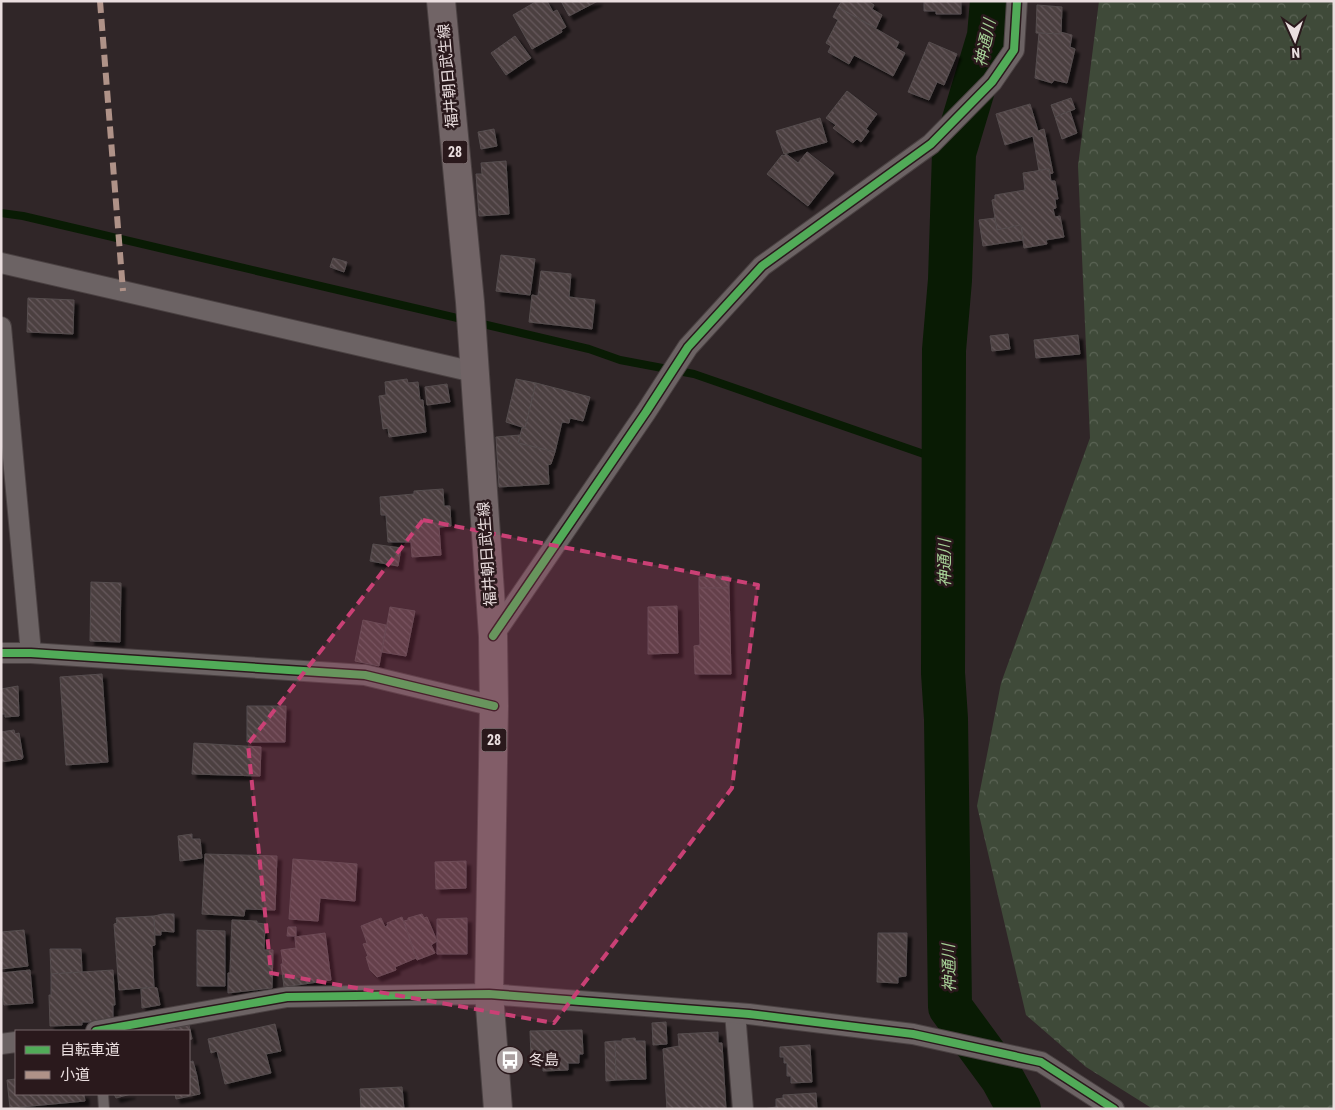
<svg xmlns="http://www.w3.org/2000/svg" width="1335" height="1110" font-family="'Roboto Condensed','Noto Sans JP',sans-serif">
	<defs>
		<pattern id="forest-crowns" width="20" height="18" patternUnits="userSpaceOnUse" patternTransform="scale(1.25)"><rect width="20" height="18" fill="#3f4a39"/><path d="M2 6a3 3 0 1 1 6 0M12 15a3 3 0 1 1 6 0" fill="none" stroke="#5b6455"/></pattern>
		<pattern id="building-back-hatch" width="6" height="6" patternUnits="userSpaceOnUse" patternTransform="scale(1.25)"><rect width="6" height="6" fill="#4c3f41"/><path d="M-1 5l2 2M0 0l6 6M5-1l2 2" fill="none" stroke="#665a5c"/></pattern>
		<filter id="shadow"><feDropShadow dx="4.5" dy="4.5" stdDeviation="1" flood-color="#0009"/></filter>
	</defs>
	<rect width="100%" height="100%" fill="#302628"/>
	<!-- forest -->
	<path fill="url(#forest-crowns)" d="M1099,1H1334V1109H1153L1086,1067L1026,1015L977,806L1001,683L1090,438L1078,166Z"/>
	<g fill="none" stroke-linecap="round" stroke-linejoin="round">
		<!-- stream -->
		<path stroke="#091b04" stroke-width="8" d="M1,213L23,216L589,349L620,360L694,374L944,461"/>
		<!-- river -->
		<path stroke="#091b04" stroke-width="44" d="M992,1L989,36L954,153L950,280L944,350L943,673L946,719L950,1007L1002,1078L1019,1109"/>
	</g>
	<!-- building -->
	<g fill="url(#building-back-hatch)" stroke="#554d4e" filter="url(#shadow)">
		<path d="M537,1H547L553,12L557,10L566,27L561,30L562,32L532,49L513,15Z"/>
		<path d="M561,1H598L569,16Z"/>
		<path d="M842,1H868L874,5L872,9L882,15L876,28L838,7Z"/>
		<path d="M924,1H961V14H936V11H924Z"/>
		<path d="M1037,5L1062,7L1061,34L1036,33Z"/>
		<path d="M838,7L899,42L896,48L905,53L893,76L854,55L849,64L828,52L831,46L826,43L838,20L833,17Z"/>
		<path d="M1060,32L1072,35L1070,47L1075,49L1067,83L1054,80L1052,83L1035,78L1039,33L1061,34Z"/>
		<path d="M515,36L531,58L506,75L491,53Z"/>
		<path d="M929,42L957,54L944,85L937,82L929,100L908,92Z"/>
		<path d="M847,91L877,114L866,129L869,131L861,142L857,139L853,143L833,128L836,125L826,118Z"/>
		<path d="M1071,98L1075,109L1055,117L1051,105Z"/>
		<path d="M1030,104L1038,131L1044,129L1053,173L1050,174L1049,169L1039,171L1033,136L1005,145L996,114Z"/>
		<path d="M1070,111L1077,133L1062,139L1055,117Z"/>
		<path d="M820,118L827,142L784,154L776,131Z"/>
		<path d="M494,129L497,146L481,149L478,132Z"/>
		<path d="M807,152L834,173L808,206L767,174L782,155L784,156L786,154L798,163Z"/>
		<path d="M506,161L509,214L479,216L476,174H482L481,163Z"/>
		<path d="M1049,169L1051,181H1055L1058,199H1055L1056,208L1053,209L1055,217L1060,216L1064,237L1046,240L1047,244L1024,248L1021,225L997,230L992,200L995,199V195L1025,190L1023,173Z"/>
		<path d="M995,218L997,230L1021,225L1023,240L983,246L979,220Z"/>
		<path d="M501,255L535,259L530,295L496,291Z"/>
		<path d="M333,258L347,262L344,272L330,267Z"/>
		<path d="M541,271L571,274L569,297L595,300L592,329L529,322L532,295L538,296Z"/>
		<path d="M28,298L74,300L73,334L27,332Z"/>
		<path d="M1008,334L1010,349L992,351L990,336Z"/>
		<path d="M1078,335L1080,354L1036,358L1034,340Z"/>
		<path d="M407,379L408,383L418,382L420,400H423L426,432L389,437L388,428L383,429L379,396L386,395L385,382Z"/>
		<path d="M516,379L536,383L525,428L506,422Z"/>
		<path d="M536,383L590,397L583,421L570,418L569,423L562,422L555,452L518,443L522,428H525Z"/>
		<path d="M447,384L450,402L427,405L425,387Z"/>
		<path d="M520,435L518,443L555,452L551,464L548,465L549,484L499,487L496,437Z"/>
		<path d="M443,489L444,506H450L451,526L439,527L441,555L412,557L411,542H388L386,515H381L380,497L414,494V491Z"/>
		<path d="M373,544L401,548L398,566L370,561Z"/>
		<path d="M729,576V588H699V577Z"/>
		<path d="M91,582L121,583L120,642L90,641Z"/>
		<path d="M699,588H729L731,674H695L694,646L700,645Z"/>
		<path d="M677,606L678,653L648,654V607Z"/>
		<path d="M390,607L415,611L406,656L382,652Z"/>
		<path d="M363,620L386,625L379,666L355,661Z"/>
		<path d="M102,674L108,762L66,765L60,677Z"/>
		<path d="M18,686L19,716L5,717V714H1V689Z"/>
		<path d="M247,706H286L285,742H247Z"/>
		<path d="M14,730L15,734L19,733L23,757L22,759L1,762V732Z"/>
		<path d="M194,743L261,747L260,776L192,774Z"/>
		<path d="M192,834V839H200L202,858L180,861L178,836Z"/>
		<path d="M205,854L277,856L275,910L245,909L244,916L202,914Z"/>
		<path d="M293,859L357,864L355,901L320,898L318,921L289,919Z"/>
		<path d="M466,861V888L436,889L435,862Z"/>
		<path d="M163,914H174V932L161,931V935H155L154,916Z"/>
		<path d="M422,914L424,918L427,917L437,941L431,945L435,953L417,960L404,921L408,920V918Z"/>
		<path d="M154,916L155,945L152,946L154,987L119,990L114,924L117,923L116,918Z"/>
		<path d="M402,917L416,958L395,967L396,970L377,977L370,970L366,957L368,956L363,944L367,943L361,926L381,918L385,927L388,925L387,923Z"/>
		<path d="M467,918V954H437V919Z"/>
		<path d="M232,920L257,921V923L265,924L264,950H273L272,988L228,993V973H230Z"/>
		<path d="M288,927H296V936H287Z"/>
		<path d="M24,930L28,966L1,969V932Z"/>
		<path d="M197,930L225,931V986H197Z"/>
		<path d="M325,933L331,980L284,987L281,964H283L281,950L296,948L295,937Z"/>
		<path d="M878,933H907L906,976L898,977V983L877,982Z"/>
		<path d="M50,949H81L82,972L51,974Z"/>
		<path d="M30,970L33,1003L4,1005L1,973Z"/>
		<path d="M113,970L115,1005H113V1019L100,1022H82V1025L50,1026L49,995H51V974Z"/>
		<path d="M154,987L157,988L160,1005L142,1008L141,989Z"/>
		<path d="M666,1022L667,1044L653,1045L652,1023Z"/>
		<path d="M275,1024L281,1051L266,1054L271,1073L225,1084L217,1051L211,1053L208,1039Z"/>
		<path d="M189,1025L192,1039L189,1040V1031H170L169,1029Z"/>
		<path d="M582,1030L583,1054H579V1063H568V1070L543,1071V1058H531L530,1031Z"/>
		<path d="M718,1032V1043H722L726,1109H667L663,1049L679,1046L678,1034Z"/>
		<path d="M635,1038L636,1041H645L646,1079L616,1080L615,1041H622V1039Z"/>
		<path d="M615,1041L616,1080L606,1081L605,1042Z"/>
		<path d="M810,1045L812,1082L791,1083V1076H787V1063H784V1057H780V1047Z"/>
		<path d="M193,1061L197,1076L189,1078V1062Z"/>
		<path d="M197,1076L200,1094L176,1099L175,1094H189V1078Z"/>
		<path d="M16,1079V1094H84L85,1101L10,1108L7,1080Z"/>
		<path d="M402,1087L404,1109H361L360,1089Z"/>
		<path d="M816,1093L817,1109H763L776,1107V1099L783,1098V1095Z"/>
		<path d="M114,1094H131L116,1098Z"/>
	</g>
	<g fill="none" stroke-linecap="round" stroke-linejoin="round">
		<!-- service casing -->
		<g stroke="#4a4142" stroke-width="12">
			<path id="service" d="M103,1094L104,1109"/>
		</g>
		<!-- minor casing -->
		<g stroke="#4a4142" stroke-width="22">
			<g id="minor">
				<path d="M1,263L474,372"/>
				<path d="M1,327L31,653"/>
				<path d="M493,636L646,412L688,347L762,266L931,144L992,82L1014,50L1017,1"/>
				<path d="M1,653H31L365,675L494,706"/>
				<path d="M735,1013L743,1109"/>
				<path d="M96,1031L287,997L489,994L749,1014L913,1034L1041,1062L1114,1109"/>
				<path d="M1,1044L16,1042"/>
			</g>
		</g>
		<!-- primary casing -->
		<g stroke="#4a4142" stroke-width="30">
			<path id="primary" d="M441,1L470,302L493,636L494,706L489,994L498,1109"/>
		</g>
		<!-- service -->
		<use href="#service" stroke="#6c6364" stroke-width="10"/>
		<!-- minor -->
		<use href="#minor" stroke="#6c6364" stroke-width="20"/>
		<!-- primary -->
		<use href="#primary" stroke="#716466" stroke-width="28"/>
		<!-- quiet -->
		<path stroke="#af9288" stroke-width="6" stroke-dasharray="12 6" stroke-linecap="butt" d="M100,1L123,291"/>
		<!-- cycleway casing -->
		<g stroke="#2a191c" stroke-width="11">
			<g id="cycleway">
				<path d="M493,636L646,412L688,347L762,266L931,144L992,82L1014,50L1017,1"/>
				<path d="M1,653H31L365,675L494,706"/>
				<path d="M96,1031L287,997L489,994L749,1014L913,1034L1041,1062L1114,1109"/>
			</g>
		</g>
		<!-- cycleway -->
		<use href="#cycleway" stroke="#51ab58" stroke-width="8"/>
	</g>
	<!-- marked area -->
	<path fill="#ca4075" fill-opacity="0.2" stroke="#ca4075" stroke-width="4" stroke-dasharray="10 6" stroke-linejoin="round" d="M423,520L758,585L732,788L554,1023L271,973L248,744Z"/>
	<!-- icons -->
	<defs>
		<g id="bus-disc" transform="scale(1.4375)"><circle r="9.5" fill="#a99e9f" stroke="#2a191c"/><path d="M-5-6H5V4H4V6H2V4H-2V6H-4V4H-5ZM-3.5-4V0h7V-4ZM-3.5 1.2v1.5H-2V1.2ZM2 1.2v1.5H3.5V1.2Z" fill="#fff"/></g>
	</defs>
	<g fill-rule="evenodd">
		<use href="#bus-disc" x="510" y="1060"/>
	</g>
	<g text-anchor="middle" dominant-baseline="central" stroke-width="5" stroke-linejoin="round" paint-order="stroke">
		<!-- shield labels -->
		<g fill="#2a191c" stroke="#b0a3a4" stroke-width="1">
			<rect x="442.5" y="140.5" width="25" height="23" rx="4"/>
			<rect x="481.5" y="728.5" width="25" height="23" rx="4"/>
		</g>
		<g font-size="14" font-weight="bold" fill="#eadedf">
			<text x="455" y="152">28</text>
			<text x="494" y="740">28</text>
		</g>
		<!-- street labels -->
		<g font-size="15" fill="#eadedf" stroke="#2a191c">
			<text transform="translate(448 76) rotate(-95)">福井朝日武生線</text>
			<text transform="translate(487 554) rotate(-94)">福井朝日武生線</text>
		</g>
		<!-- poi labels -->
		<g font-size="15" fill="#eadedf" stroke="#2a191c" text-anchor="start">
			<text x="529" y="1060">冬島</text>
		</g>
		<!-- water labels -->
		<g font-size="16" font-style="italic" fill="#a6d197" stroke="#2a191c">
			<text transform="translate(985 43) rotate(-78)">神通川</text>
			<text transform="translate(944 563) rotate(-90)">神通川</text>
			<text transform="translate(949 968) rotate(-91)">神通川</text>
		</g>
	</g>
	<!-- border -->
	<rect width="1335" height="1110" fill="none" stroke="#eadedf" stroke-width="5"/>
	<!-- legend -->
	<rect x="15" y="1030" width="175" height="65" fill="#2a191c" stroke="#77686a"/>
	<rect x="25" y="1046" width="25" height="8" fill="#51ab58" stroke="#77686a"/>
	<text x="60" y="1055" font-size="15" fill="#eadedf">自転車道</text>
	<rect x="25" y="1071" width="25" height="8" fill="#af9288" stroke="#77686a"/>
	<text x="60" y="1080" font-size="15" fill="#eadedf">小道</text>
	<!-- north arrow -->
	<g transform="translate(1295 40) rotate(177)" stroke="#2a191c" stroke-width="4" paint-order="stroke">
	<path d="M0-4L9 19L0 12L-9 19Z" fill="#eadedf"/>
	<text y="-8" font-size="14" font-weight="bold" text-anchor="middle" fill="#eadedf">N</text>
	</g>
</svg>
